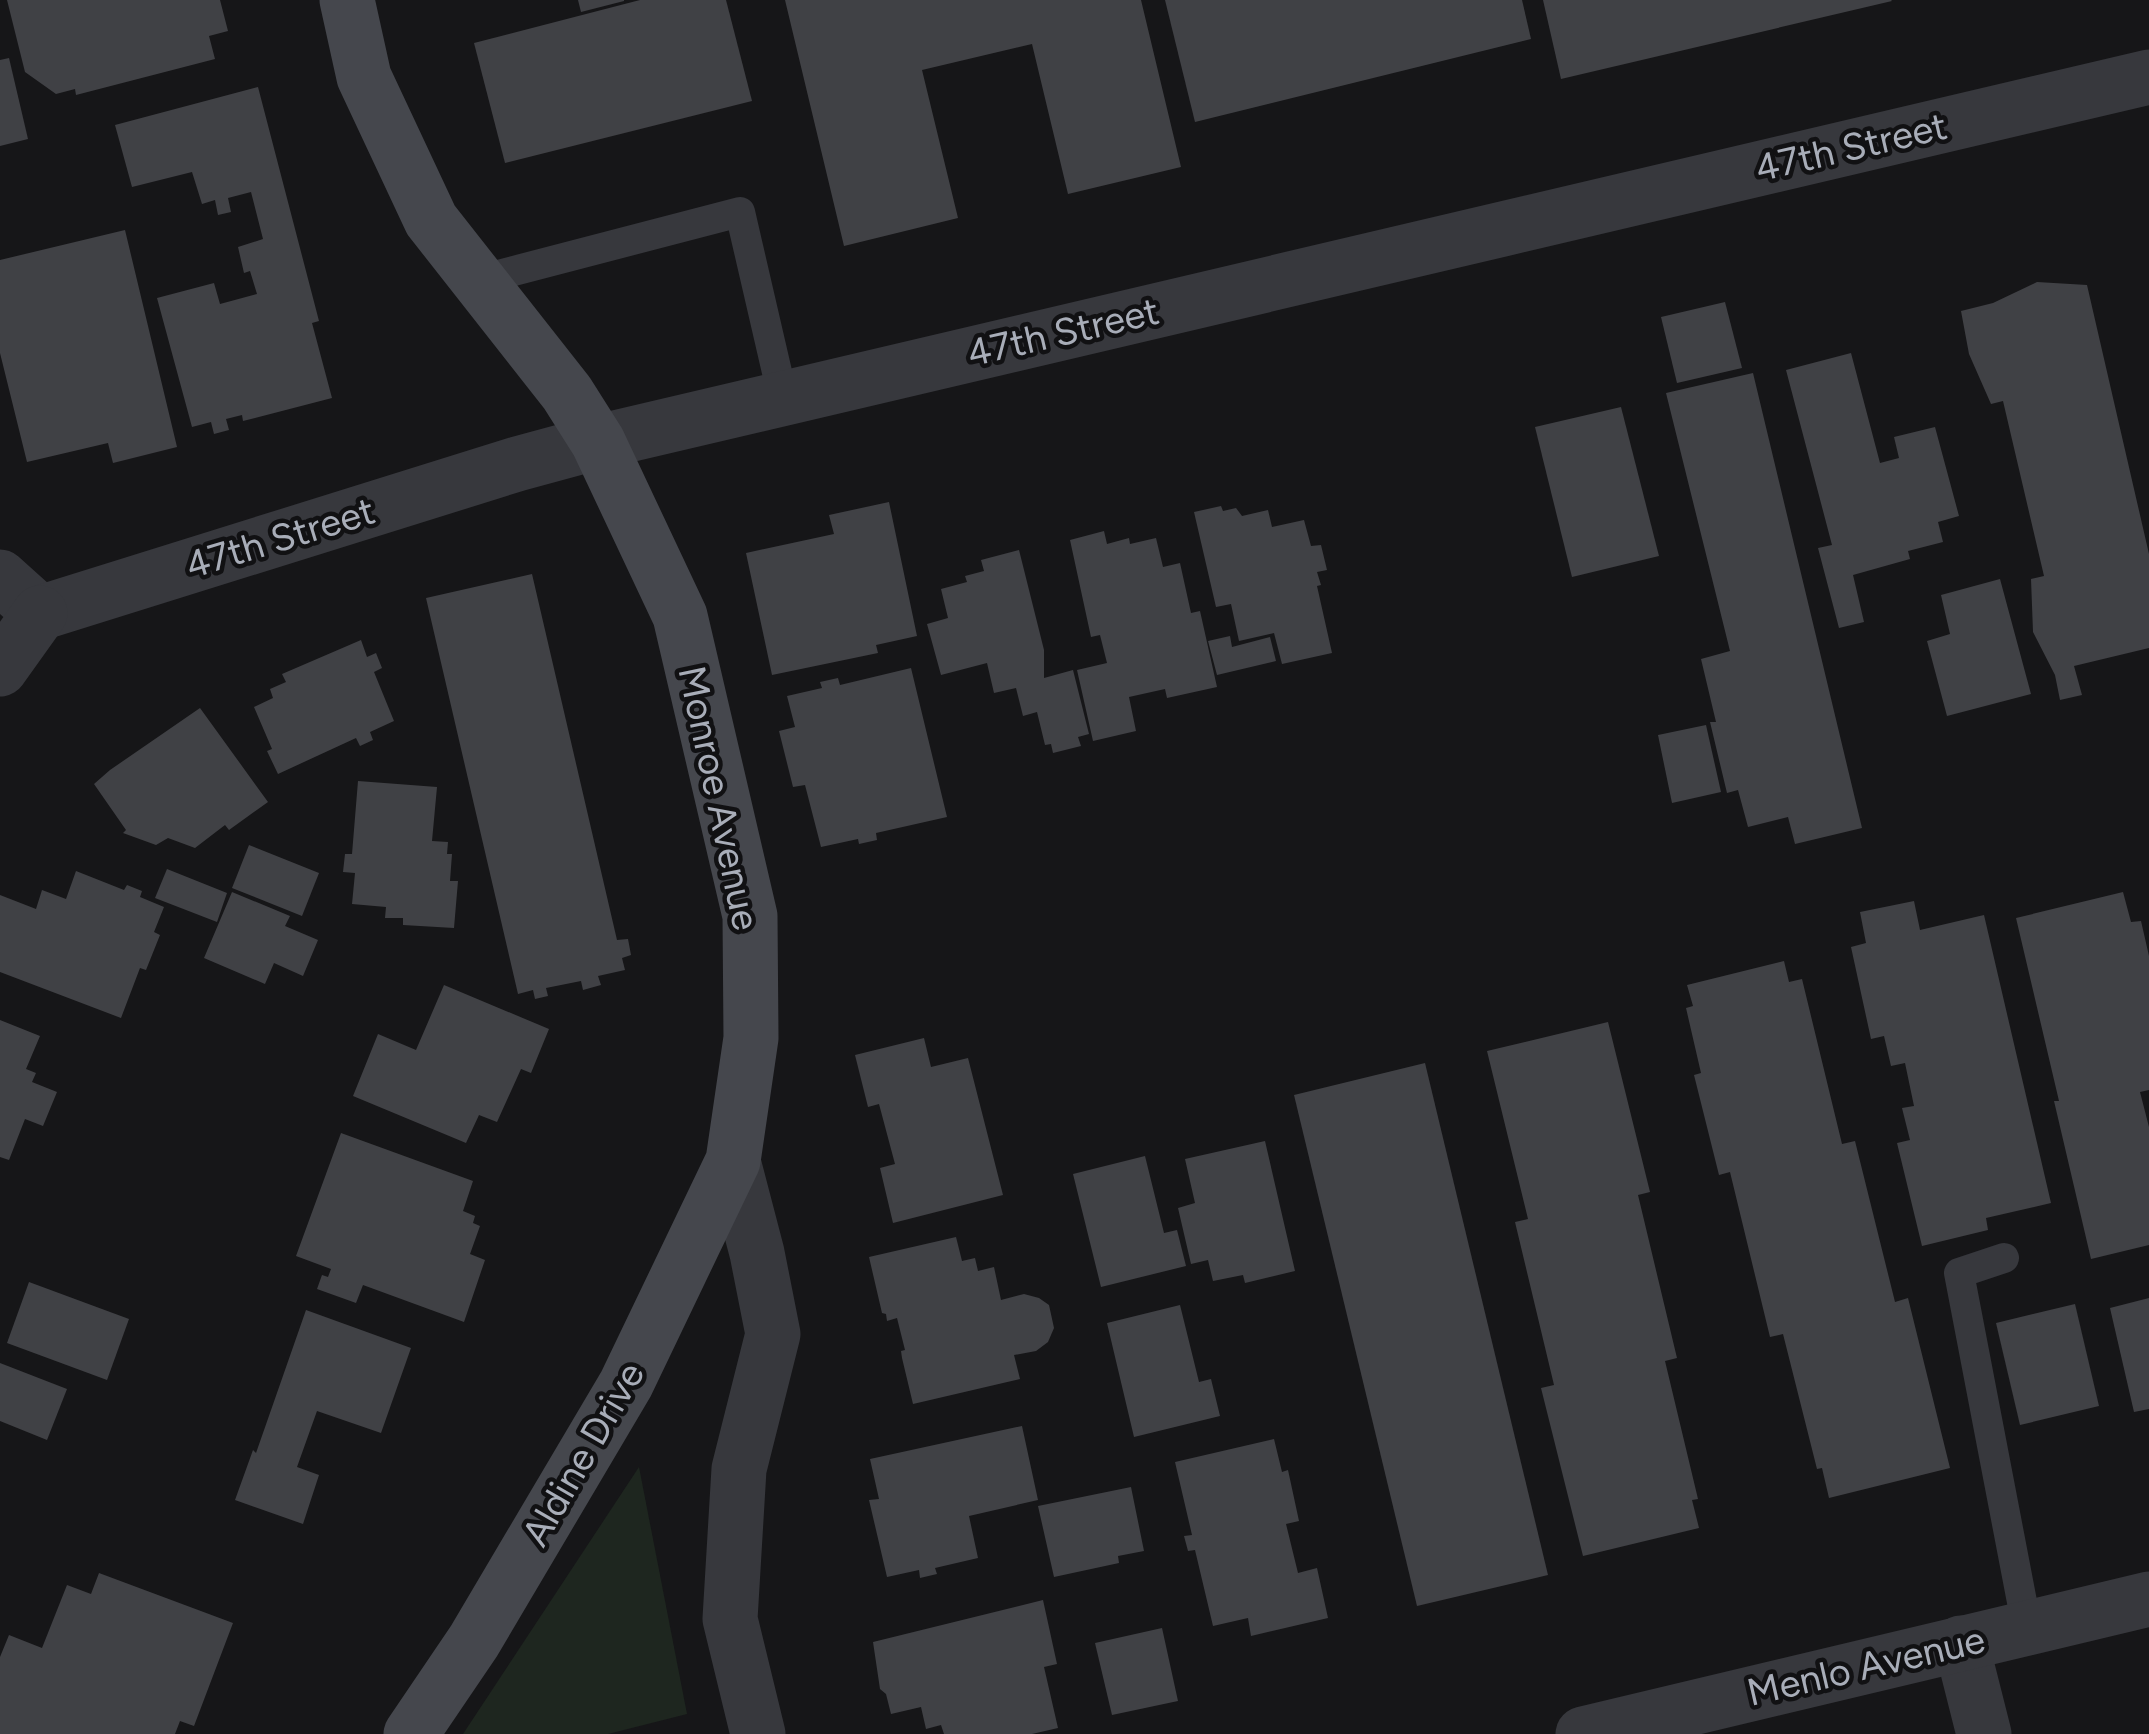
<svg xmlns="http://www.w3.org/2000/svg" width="2149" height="1734" font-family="Figtree,sans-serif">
	<rect width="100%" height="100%" fill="#161618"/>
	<!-- green -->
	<path fill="#1e261f" d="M639,1467L687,1714L608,1734H463Z"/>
	<!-- building -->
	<g fill="#404145">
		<path d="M7,0H220L228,31L209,36L215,59L76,95L75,89L56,94L25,72Z"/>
		<path d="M578,0H624V1L581,12Z"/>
		<path d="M640,0H726L752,101L505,163L474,43Z"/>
		<path d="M785,0H1141L1181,167L1068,194L1032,44L922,70L958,218L844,246Z"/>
		<path d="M1165,0H1522L1531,39L1195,122Z"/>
		<path d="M1543,0H1891L1892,1L1561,79Z"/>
		<path d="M9,58L28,139L0,146V60Z"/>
		<path d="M258,87L319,321L312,323L332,398L243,421L242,415L226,419L229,430L214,434L211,422L192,427L157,298L214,283L220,304L257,294L250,271L244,273L238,247L263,239L251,192L228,198L231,212L218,215L215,200L202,204L192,172L132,187L115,125Z"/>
		<path d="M125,230L177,447L113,463L108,443L27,462L0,353V260Z"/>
		<path d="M2037,282L2087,285L2149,554V648L2074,666L2082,695L2060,700L2055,675L2033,632L2031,579L2044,576L2003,401L1991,404L1969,354L1961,311L1993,303Z"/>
		<path d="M1725,302L1742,368L1677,383L1661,317Z"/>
		<path d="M1851,353L1880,463L1899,458L1894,437L1935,427L1959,516L1938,522L1943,542L1908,551L1910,559L1853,575L1864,622L1839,628L1818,548L1832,545L1786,370Z"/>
		<path d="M1753,373L1862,828L1795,844L1788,817L1748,827L1738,790L1727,793L1710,722H1716L1701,659L1730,651L1666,393Z"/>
		<path d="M1621,407L1659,556L1572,577L1535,427Z"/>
		<path d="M889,502L917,636L876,645L878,653L772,675L746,553L834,534L829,515Z"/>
		<path d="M1221,506L1223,511L1236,508L1242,516L1268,510L1272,527L1304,520L1311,546L1321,545L1327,570L1317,572L1321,585L1317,586L1332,653L1282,664L1274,633L1239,641L1231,604L1216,607L1194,512Z"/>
		<path d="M1104,531L1107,544L1129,538L1130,544L1156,538L1163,567L1180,563L1191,613L1200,611L1217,687L1167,698L1165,689L1129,697L1136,731L1093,741L1077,670L1107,663L1100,635L1091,637L1070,540Z"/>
		<path d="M1019,550L1044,650V678L1073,670L1089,734L1078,737L1081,746L1053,753L1051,744L1045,745L1037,712L1023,716L1016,688L994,693L987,663L941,675L927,624L948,618L941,589L967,582L965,576L984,571L981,560Z"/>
		<path d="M532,574L617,940L628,939L631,955L622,958L625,970L598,976L601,985L583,990L581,981L546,988L548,996L535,999L533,990L518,994L426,598Z"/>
		<path d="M2000,579L2031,694L1947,716L1927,641L1950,634L1941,595Z"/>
		<path d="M1230,636L1232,647L1270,637L1276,661L1217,675L1208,641Z"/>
		<path d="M361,640L367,657L376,653L382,668L374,672L394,721L370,732L373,740L360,746L356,738L278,774L267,751L272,749L254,707L273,698L270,689L286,682L282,674Z"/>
		<path d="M911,668L947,817L876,833L877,840L859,844L858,839L821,847L805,785L793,787L779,731L795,727L787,696L822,688L820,682L838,678L840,685Z"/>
		<path d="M200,708L268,802L229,830L225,825L195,848L168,838L156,845L123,833L126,830L94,784L110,770Z"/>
		<path d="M1706,725L1721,792L1672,803L1658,735Z"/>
		<path d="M358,781L437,787L432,841L448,842L447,854H452L450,881H458L454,928L403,925V918H385L386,907L352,904L355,873L343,872L345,854H352Z"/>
		<path d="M249,845L319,873L302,916L232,888Z"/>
		<path d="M167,869L227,893L217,922L155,898Z"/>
		<path d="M76,871L124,890L127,885L142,891L140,897L164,907L154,932L160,935L146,970L140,968L121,1018L0,972V895L36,909L42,890L66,899Z"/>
		<path d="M232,892L290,916L285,926L318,940L303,976L274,963L265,984L204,958Z"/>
		<path d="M2123,892L2131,922L2141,921L2149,956V1090L2140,1092L2149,1127V1245L2091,1259L2054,1101H2059L2016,918Z"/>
		<path d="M1914,901L1920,930L1984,915L2051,1203L1986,1218L1988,1230L1922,1246L1897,1143L1910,1140L1902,1108L1914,1106L1905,1063L1891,1066L1884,1036L1871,1039L1851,947L1866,943L1860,912Z"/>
		<path d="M1784,961L1789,982L1802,979L1842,1144L1855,1141L1895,1302L1908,1298L1950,1468L1829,1498L1822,1468L1817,1469L1783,1334L1770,1337L1730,1172L1719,1175L1694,1075L1701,1073L1686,1008L1693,1006L1687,985Z"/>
		<path d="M444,985L549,1029L531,1073L521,1069L497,1122L479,1115L466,1143L353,1096L378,1034L416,1050Z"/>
		<path d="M0,1020L40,1036L26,1069L36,1073L32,1082L57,1092L43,1126L25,1119L9,1160L0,1157Z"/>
		<path d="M1608,1022L1650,1192L1638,1195L1677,1358L1665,1361L1698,1499L1692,1500L1699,1528L1583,1556L1541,1388L1554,1385L1515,1222L1528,1219L1487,1051Z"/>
		<path d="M924,1038L931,1067L968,1058L1003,1195L893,1223L880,1168L895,1164L879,1104L868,1107L855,1055Z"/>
		<path d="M1425,1063L1548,1575L1417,1606L1294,1095Z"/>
		<path d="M341,1133L473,1181L463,1211L475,1216L473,1223L480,1226L470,1254L485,1260L464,1322L363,1285L356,1303L317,1289L322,1275L328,1277L331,1269L296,1256Z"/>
		<path d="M1265,1141L1295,1271L1245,1283L1243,1275L1213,1281L1208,1260L1191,1264L1178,1208L1195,1203L1185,1159Z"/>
		<path d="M1145,1156L1164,1233L1177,1230L1186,1266L1101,1287L1073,1174Z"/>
		<path d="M956,1237L962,1261L975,1258L978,1271L994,1267L1001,1300L1024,1294L1039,1298L1049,1305L1054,1328L1048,1342L1036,1351L1014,1355L1020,1379L913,1404L902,1358L901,1351L905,1350L897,1318L887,1321L886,1314L882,1313L869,1257Z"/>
		<path d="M29,1282L129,1319L107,1380L7,1343Z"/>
		<path d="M2149,1298V1409L2134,1412L2110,1308Z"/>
		<path d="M2075,1304L2099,1406L2020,1425L1996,1323Z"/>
		<path d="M1180,1305L1199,1382L1211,1379L1220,1416L1134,1437L1107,1323Z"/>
		<path d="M306,1310L411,1348L381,1433L317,1411L297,1467L319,1475L303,1524L235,1500L253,1450L256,1453Z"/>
		<path d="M0,1363L67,1389L47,1440L0,1421Z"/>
		<path d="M1022,1426L1038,1500L969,1516L978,1558L935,1568L937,1574L920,1578L919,1570L887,1577L869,1500L879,1499L870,1459Z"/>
		<path d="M1274,1439L1282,1472L1288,1470L1299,1521L1286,1524L1298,1573L1317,1568L1328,1618L1251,1636L1248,1618L1213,1626L1195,1550L1188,1551L1184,1536L1192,1535L1175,1462Z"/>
		<path d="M1131,1487L1144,1551L1118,1556L1119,1563L1054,1577L1038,1506Z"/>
		<path d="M99,1573L233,1623L194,1726L180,1721L175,1734H0V1657L9,1635L42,1648L67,1585L91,1594Z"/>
		<path d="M1043,1600L1057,1664L1044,1667L1058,1728L1032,1734H944L941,1725L926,1729L921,1707L891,1714L886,1694L880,1689L873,1642Z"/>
		<path d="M1162,1628L1178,1701L1112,1715L1095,1643Z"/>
	</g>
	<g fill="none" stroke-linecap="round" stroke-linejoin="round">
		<!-- service -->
		<g stroke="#37383d" stroke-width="30">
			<path d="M479,280L740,212L783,398"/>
			<path d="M2004,1258L1959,1273L2027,1628"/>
		</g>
		<!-- minor -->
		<g stroke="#37383d" stroke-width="55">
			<path d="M0,577L40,613"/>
			<path d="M40,613L517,464L598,442L2149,77"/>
			<path d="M0,669L40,613"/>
			<path d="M1961,1643L1984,1734"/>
			<path d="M1583,1734L2149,1599"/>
		</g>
		<!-- tertiary -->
		<path stroke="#37383d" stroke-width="55" d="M733,1161L757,1253L773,1334L739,1469L730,1619L758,1734"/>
		<!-- secondary -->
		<path stroke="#45474d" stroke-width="55" d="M347,0L364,77L431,220L567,393L598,442L680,616L750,916L751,1038L733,1161L626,1384L474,1641L411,1734"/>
	</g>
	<g text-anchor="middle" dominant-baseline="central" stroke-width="9" stroke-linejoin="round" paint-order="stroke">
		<!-- street labels -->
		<g font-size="38" fill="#a8adb8" stroke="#111113">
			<text transform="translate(1851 147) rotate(-13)">47th Street</text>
			<text transform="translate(1063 332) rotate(-13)">47th Street</text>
			<text transform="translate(280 538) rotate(-17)">47th Street</text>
			<text transform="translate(719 798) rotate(78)">Monroe Avenue</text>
			<text transform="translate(583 1454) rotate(-60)">Aldine Drive</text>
			<text transform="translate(1866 1666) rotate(-13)">Menlo Avenue</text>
		</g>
	</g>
</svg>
